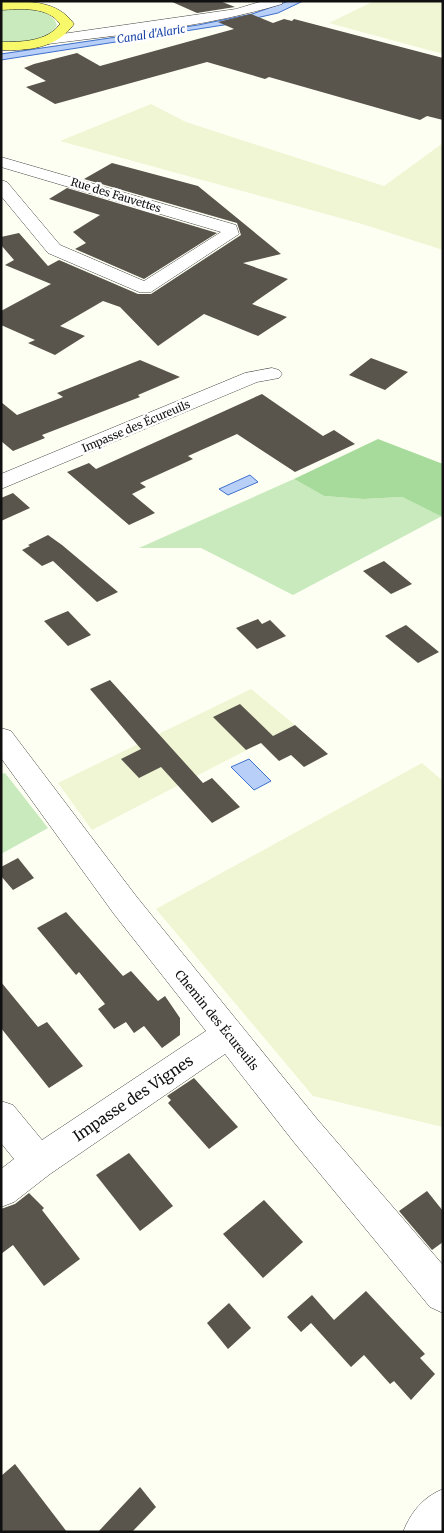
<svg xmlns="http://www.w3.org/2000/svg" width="444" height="1533" font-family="Merriweather,serif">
	<rect width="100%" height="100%" fill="#fefff3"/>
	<!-- farmland -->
	<g fill="#f0f6d3">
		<path d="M374,1H443V54L329,23Z"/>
		<path d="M151,104L186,122L384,186L443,143V250L362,224L60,141Z"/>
		<path d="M251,689L295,725L92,830L58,783Z"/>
		<path d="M422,763L443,781V1127L313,1096L156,909Z"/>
	</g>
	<!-- green -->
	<g fill="#c8eabc">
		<path d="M1,9C17,9 51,6 57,25C47,43 19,42 1,43Z"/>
		<path d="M294,479L324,496L363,499L402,497L442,516L293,595L201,548H139Z"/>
		<path d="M5,773L48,828L1,854V774Z"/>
	</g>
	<!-- forest -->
	<path fill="#a7db9b" d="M378,439L443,464V517L402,497L363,499L324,496L294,479Z"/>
	<!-- water -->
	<g fill="#b8cff7" stroke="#3e70ce">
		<path d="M289,1H303L278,13L230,24L1,60V54L198,25L252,14Z"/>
		<path d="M250,475L258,482L228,495L219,489Z"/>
		<path d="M249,759L271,781L254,790L231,767Z"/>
	</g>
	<!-- building -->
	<g fill="#59544c">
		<path d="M170,1H220L235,7L197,13Z"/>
		<path d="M251,14L273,23L284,19L292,21L294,19L443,58V120L427,116L420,120L269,77L265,79L207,62L55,104L26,87L46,81L24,68L34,64L77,53L100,66L234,29L218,22Z"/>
		<path d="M112,163L198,186L281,254L243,263L288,279L252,304L287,317L258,336L204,314L158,346L120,307L103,301L60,326L85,336L55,355L28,343L35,340L1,325V311L51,284L5,265L14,260L1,245V237L19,233L48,266L59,260L138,294H151L241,235L237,223L84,179Z"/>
		<path d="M67,188L217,233L144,279L75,249L86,243L73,232L100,215L49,199Z"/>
		<path d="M371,358L408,372L385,390L349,375Z"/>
		<path d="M140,360L180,377L138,395L140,397L42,435L45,438L13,451L1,441V402L17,415L63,397L57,393Z"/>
		<path d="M262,394L323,436L334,430L355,444L295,472L237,434L188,456L193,459L140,483L146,487L132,494L155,513L129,525L67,472L89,463L96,469Z"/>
		<path d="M13,493L30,508L1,521V498Z"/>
		<path d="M48,535L62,545L118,592L97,602L53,561L42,566L22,550L30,546L28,545Z"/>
		<path d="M384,561L412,584L391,594L363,571Z"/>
		<path d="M68,611L91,635L68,646L44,621Z"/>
		<path d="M258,619L262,624L270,620L286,636L257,649L236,628Z"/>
		<path d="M406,625L439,652L418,663L385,636Z"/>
		<path d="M110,680L203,783L212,778L240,807L212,823L161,767L139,778L121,759L141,749L90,689Z"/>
		<path d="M240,704L273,736L295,725L328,754L304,767L291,755L279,761L261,743L246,750L213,717Z"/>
		<path d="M18,858L34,878L13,890L1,876V867Z"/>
		<path d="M66,912L123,976L131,971L158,1001L165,996L180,1018V1035L162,1048L144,1026L134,1033L126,1022L114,1029L98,1009L105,1004L79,972L76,975L37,928Z"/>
		<path d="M1,982L38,1027L47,1022L83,1066L49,1088L1,1028Z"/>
		<path d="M194,1078L238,1127L209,1149L168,1103L171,1100L167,1096Z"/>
		<path d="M129,1153L173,1206L140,1231L96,1175Z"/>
		<path d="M427,1191L443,1211V1242L432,1250L399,1211Z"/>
		<path d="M29,1193L44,1208L42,1210L80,1259L44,1286L13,1245L1,1254V1209L15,1204Z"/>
		<path d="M264,1200L303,1242L263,1278L223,1234Z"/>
		<path d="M366,1291L425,1354L420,1358L435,1374L411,1400L394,1381L390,1384L364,1355L351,1367L311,1323L301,1332L287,1317L312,1295L334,1320Z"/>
		<path d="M229,1303L251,1328L228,1349L207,1323Z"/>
		<path d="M15,1464L67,1532H1V1476Z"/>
		<path d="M140,1487L156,1507L132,1532H98Z"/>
	</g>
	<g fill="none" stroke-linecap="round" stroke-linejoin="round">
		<!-- minor casing -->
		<g stroke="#434343" stroke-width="1">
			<g id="minor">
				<path d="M263,1H283L282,4C206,27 126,34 48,44L41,40L48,36L236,9Z"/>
				<path d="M1,157L236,225L239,234L151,292H139L48,253L1,196V180L7,182L60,245L144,281L221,232L1,167Z"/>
				<path d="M272,368L279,370L282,374L279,378L257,382L1,489V474L245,373Z"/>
				<path d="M1,728L11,731L136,896L317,1119L443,1265V1313L430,1307L293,1141L225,1054L50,1174L14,1202L1,1207V1169L14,1159L1,1143V1101L13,1105L42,1140L206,1031L114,914L1,758Z"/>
				<path d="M443,1489V1532H403C411,1512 423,1497 443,1489Z"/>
			</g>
		</g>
		<!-- major casing -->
		<g stroke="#212121" stroke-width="1">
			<path id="major" d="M1,2C28,1 57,0 74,24C57,48 29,51 1,50V42C21,42 47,42 60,24C48,6 21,9 1,10Z"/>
		</g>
		<!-- minor -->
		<use href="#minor" fill="#fff" fill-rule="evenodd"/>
		<!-- major -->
		<use href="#major" fill="#f7f96a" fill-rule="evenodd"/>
	</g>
	<g text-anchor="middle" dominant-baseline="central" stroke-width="5" stroke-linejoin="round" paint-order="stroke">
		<!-- far-water labels -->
		<g font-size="11" font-style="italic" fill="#1742a4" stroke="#fff">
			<text transform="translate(151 34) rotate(-9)">Canal d'Alaric</text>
		</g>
		<!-- far-street labels -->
		<g font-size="11" fill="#101010" stroke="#fff">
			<text transform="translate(116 195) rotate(17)">Rue des Fauvettes</text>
			<text transform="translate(136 426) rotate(-23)">Impasse des Écureuils</text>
		</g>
		<!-- street labels -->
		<g font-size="12" fill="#101010" stroke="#fff">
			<text transform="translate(217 1020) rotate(51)">Chemin des Écureuils</text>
		</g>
		<!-- near-street labels -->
		<g font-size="15" fill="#101010" stroke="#fff">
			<text transform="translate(133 1098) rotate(-34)">Impasse des Vignes</text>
		</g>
	</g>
	<!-- border -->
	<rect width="444" height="1533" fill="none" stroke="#101010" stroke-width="5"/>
</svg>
